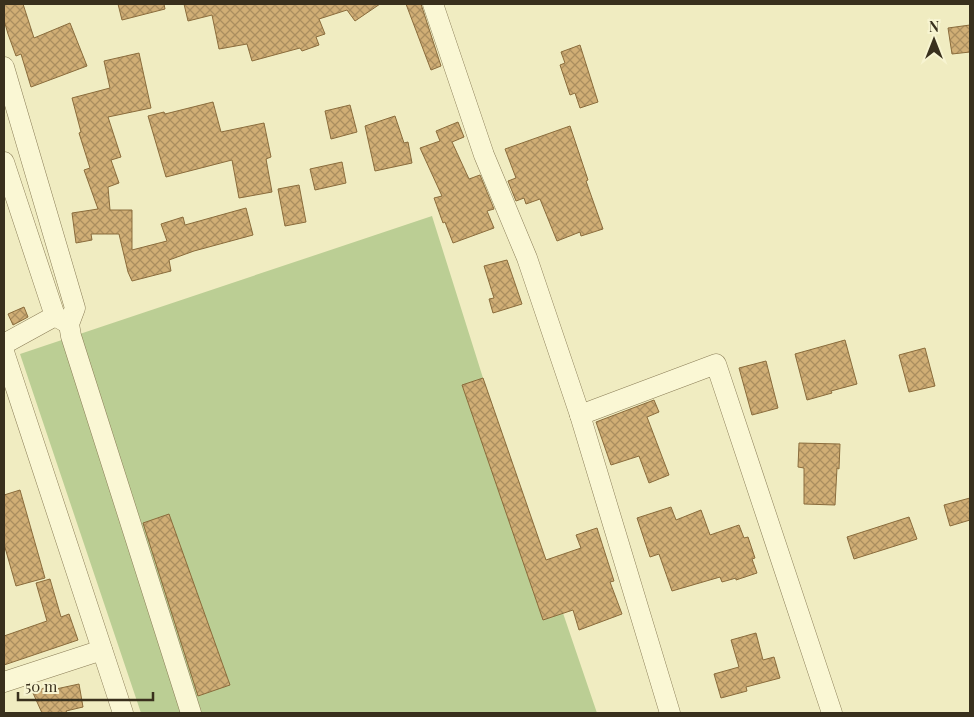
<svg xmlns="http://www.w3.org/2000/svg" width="974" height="717" font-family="'Playfair Display',serif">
	<defs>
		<pattern id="building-cross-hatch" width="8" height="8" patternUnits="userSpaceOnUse" patternTransform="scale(1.25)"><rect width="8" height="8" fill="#d0ae75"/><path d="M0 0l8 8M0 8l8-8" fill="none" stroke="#aa8e5f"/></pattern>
	</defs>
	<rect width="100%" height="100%" fill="#f0ecc1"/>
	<!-- green -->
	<path fill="#bbce94" d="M432,216L483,378L597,713H141L20,354Z"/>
	<!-- building -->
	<g fill="url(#building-cross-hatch)" stroke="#8a6c3c">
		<path d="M4,4H23L34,38L70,23L87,66L31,87L21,54L16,56L8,34L4,20Z"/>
		<path d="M118,4H164L165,9L122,20Z"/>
		<path d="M184,4H380L355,21L347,10L319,19L325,34L316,37L319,45L302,51L300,48L252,61L247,44L219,49L212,15L188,21Z"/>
		<path d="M406,4H421L441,66L431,70Z"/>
		<path d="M970,25V52L952,54L948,28Z"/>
		<path d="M580,45L598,102L580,108L575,93L570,95L560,65L565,63L561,52Z"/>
		<path d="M139,53L151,108L108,117L121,157L111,160L119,183L108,187L110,210H132V250L167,241L161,224L183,217L185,225L246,208L253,235L194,251L169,260L171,271L132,281L128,272L119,234H91L92,240L76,243L72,213L98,209L84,170L90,168L79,133L81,132L72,98L110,88L104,61Z"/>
		<path d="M213,102L221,132L264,123L271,157L266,159L272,192L239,198L232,160L166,177L148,116L164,112L165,114Z"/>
		<path d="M350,105L357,132L331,139L325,111Z"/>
		<path d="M395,116L404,143L408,142L412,163L375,171L365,126Z"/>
		<path d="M458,122L464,137L452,142L469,179L480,175L494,209L487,211L494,228L453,243L445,222L443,223L434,198L442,196L420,148L440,141L436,131Z"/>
		<path d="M570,126L588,180L586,181L603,229L581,236L580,232L557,241L540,199L526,204L524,198L516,201L508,181L516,178L505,149Z"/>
		<path d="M342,162L346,183L315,190L310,169Z"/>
		<path d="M299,185L306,222L285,226L278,189Z"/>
		<path d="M507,260L522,304L493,313L489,299L494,298L484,266Z"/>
		<path d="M24,307L28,317L13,325L8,314Z"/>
		<path d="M845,340L857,384L831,391L832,393L807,400L795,354Z"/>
		<path d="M925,348L935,386L909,392L899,355Z"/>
		<path d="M766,361L778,408L752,415L739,368Z"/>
		<path d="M483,378L546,560L581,548L576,535L597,528L614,581L610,582L622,614L579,630L573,610L543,620L462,385Z"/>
		<path d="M654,400L659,412L647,417L669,475L649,483L639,456L611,465L596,422Z"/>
		<path d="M799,443L840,444L839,469L837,468L835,505L804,504V468L798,467Z"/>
		<path d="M20,490L45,578L16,586L4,544V495Z"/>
		<path d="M970,498V520L950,526L944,505Z"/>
		<path d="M671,507L676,520L701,510L710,535L739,525L744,538L748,537L755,558L752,559L757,573L736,580V578L722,582L720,577L672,591L659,554L650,557L637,518Z"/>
		<path d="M169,514L230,685L198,696L143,523Z"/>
		<path d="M909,517L917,539L854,559L847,537Z"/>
		<path d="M50,579L61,617L69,614L78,640L4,665V636L47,621L36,583Z"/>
		<path d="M756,633L763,660L774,657L780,678L746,687L747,691L721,698L714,674L739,667L731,640Z"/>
		<path d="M53,684L56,689L79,684L83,707L66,711L67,713H42L33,693Z"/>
	</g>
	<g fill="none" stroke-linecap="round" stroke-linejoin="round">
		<!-- minor casing -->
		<g stroke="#8a7d57" stroke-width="21">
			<g id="minor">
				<path d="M433,4L484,155L527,258L580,415L670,713"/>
				<path d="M4,67L75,308L69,324L71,336L191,713"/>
				<path d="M4,162L55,316L69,324"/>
				<path d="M4,344L55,316"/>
				<path d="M4,352L123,713"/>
				<path d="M580,415L716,364L832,713"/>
				<path d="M4,682L102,650"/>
			</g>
		</g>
		<!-- minor -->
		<use href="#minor" stroke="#faf7d4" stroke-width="20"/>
	</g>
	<!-- border -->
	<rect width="974" height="717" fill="none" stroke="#39301d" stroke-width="10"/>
	<!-- north arrow -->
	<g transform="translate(934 40)" stroke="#f7f4d1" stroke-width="4" paint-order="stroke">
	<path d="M0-4L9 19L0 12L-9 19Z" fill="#39301d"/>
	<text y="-8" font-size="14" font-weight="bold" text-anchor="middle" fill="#39301d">N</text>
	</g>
	<!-- scale -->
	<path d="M18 692v8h135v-8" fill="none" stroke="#39301d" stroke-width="2.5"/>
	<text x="25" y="692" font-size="15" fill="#39301d" stroke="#f7f4d1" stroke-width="4" paint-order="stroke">50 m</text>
</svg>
